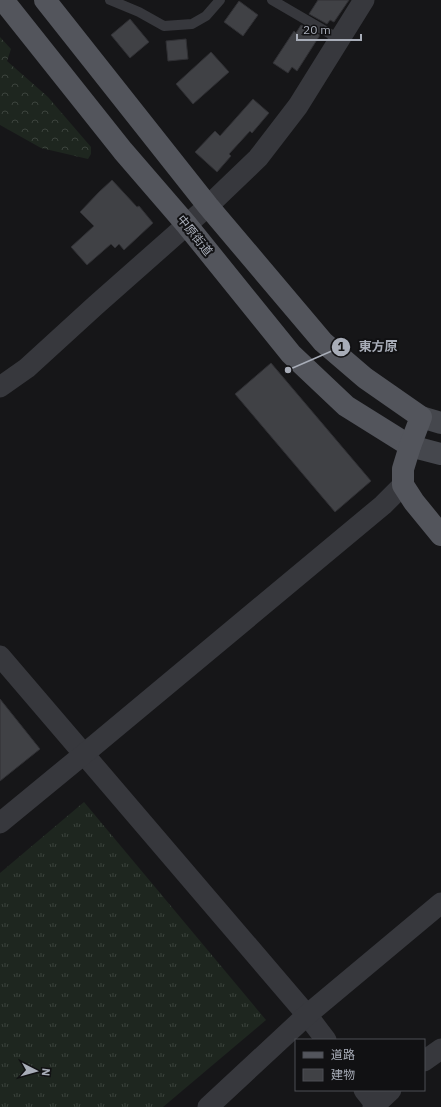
<svg xmlns="http://www.w3.org/2000/svg" width="441" height="1107" font-family="'IBM Plex Sans','Noto Sans JP',sans-serif">
	<defs>
		<pattern id="grass-tufts" width="24" height="20" patternUnits="userSpaceOnUse"><rect width="24" height="20" fill="#1e261f"/><path d="M3 7l-1-3M5 7V3M7 7l1-3M15 17l-1-3M17 17v-4M19 17l1-3" fill="none" stroke="#3c433d"/></pattern>
		<pattern id="forest-crowns" width="20" height="18" patternUnits="userSpaceOnUse"><rect width="20" height="18" fill="#1e261f"/><path d="M2 6a3 3 0 1 1 6 0M12 15a3 3 0 1 1 6 0" fill="none" stroke="#3c433d"/></pattern>
	</defs>
	<rect width="100%" height="100%" fill="#161618"/>
	<!-- grass -->
	<path fill="url(#grass-tufts)" d="M84,802L266,1020L163,1107H0V873Z"/>
	<!-- forest -->
	<path fill="url(#forest-crowns)" d="M0,37L11,49L7,61L48,97L91,147V154L88,159L41,148L0,125Z"/>
	<!-- building -->
	<g fill="#404145" stroke="#303034">
		<path d="M318,0H349L334,22L330,20L327,24L309,14Z"/>
		<path d="M239,1L258,15L243,36L224,22Z"/>
		<path d="M130,19L149,42L130,58L111,35Z"/>
		<path d="M301,25L320,35L297,71L292,67L288,73L273,63L294,31L296,33Z"/>
		<path d="M186,39L188,59L168,61L166,41Z"/>
		<path d="M211,52L229,72L193,104L176,84Z"/>
		<path d="M253,99L269,113L252,133L250,131L229,154L231,156L217,172L195,152L215,131L220,136Z"/>
		<path d="M112,180L137,207L139,206L153,223L124,250L119,244L115,248L111,244L87,265L71,247L94,226L80,212L99,192Z"/>
		<path d="M271,363L371,481L335,512L235,394Z"/>
		<path d="M0,699L40,749L0,781Z"/>
	</g>
	<g fill="none" stroke-linecap="round" stroke-linejoin="round">
		<!-- lane -->
		<g stroke="#37383d" stroke-width="10">
			<path d="M110,0L139,12L164,26L192,24L206,16L220,0"/>
			<path d="M272,0L339,39"/>
		</g>
		<!-- street -->
		<g stroke="#37383d" stroke-width="21">
			<path d="M0,387L27,368L96,305L208,206L258,158L298,106L364,0"/>
			<path d="M0,656L307,1015L326,1040"/>
			<path d="M0,823L84,754L383,505L403,485"/>
			<path d="M424,1061L441,1049"/>
			<path d="M364,1090L376,1105"/>
			<path d="M208,1107L307,1015L441,903"/>
			<path d="M373,1107L391,1090"/>
		</g>
		<!-- secondary -->
		<g stroke="#45474d" stroke-width="22">
			<path d="M421,417L441,423"/>
			<path d="M410,446L441,454"/>
		</g>
		<!-- primary -->
		<g stroke="#53555c" stroke-width="22">
			<path d="M3,0L123,151L186,224L291,354L346,406L410,446"/>
			<path d="M45,0L208,206L323,342L365,378L421,417L410,446L403,469V485L414,502L441,535"/>
		</g>
	</g>
	<g text-anchor="middle" dominant-baseline="central" stroke-width="4" stroke-linejoin="round" paint-order="stroke">
		<!-- street labels -->
		<g font-size="12" fill="#a8adb8" stroke="#111113">
			<text transform="translate(195 235) rotate(51)">中原街道</text>
		</g>
	</g>
	<!-- callouts -->
	<path fill="none" stroke="#a8adb8" stroke-width="1.5" d="M288 370L341 347"/>
	<g fill="#a8adb8" stroke="#111113" stroke-width="1.5">
		<circle cx="288" cy="370" r="4"/>
		<circle cx="341" cy="347" r="10"/>
	</g>
	<g font-size="12" text-anchor="middle" font-weight="bold" fill="#111">
		<text x="341" y="351">1</text>
	</g>
	<g font-size="13" text-anchor="middle" font-weight="bold" fill="#a8adb8" stroke="#111113" stroke-width="4" stroke-linejoin="round" paint-order="stroke">
		<text x="378" y="351">東方原</text>
	</g>
	<!-- legend -->
	<rect x="295" y="1039" width="130" height="52" fill="#111113" stroke="#4d4f55"/>
	<rect x="303" y="1052" width="20" height="6" fill="#53555c" stroke="#4d4f55"/>
	<text x="331" y="1059" font-size="12" fill="#a8adb8">道路</text>
	<rect x="303" y="1069" width="20" height="12" fill="#404145" stroke="#4d4f55"/>
	<text x="331" y="1079" font-size="12" fill="#a8adb8">建物</text>
	<!-- north arrow -->
	<g transform="translate(36 1071) rotate(96)" stroke="#111113" stroke-width="3" paint-order="stroke">
	<path d="M0-3L7 15L0 10L-7 15Z" fill="#a8adb8"/>
	<text y="-6" font-size="11" font-weight="bold" text-anchor="middle" fill="#a8adb8">N</text>
	</g>
	<!-- scale -->
	<path d="M297 34v6h64v-6" fill="none" stroke="#a8adb8" stroke-width="2"/>
	<text x="303" y="34" font-size="12" fill="#a8adb8" stroke="#111113" stroke-width="3" paint-order="stroke">20 m</text>
</svg>
